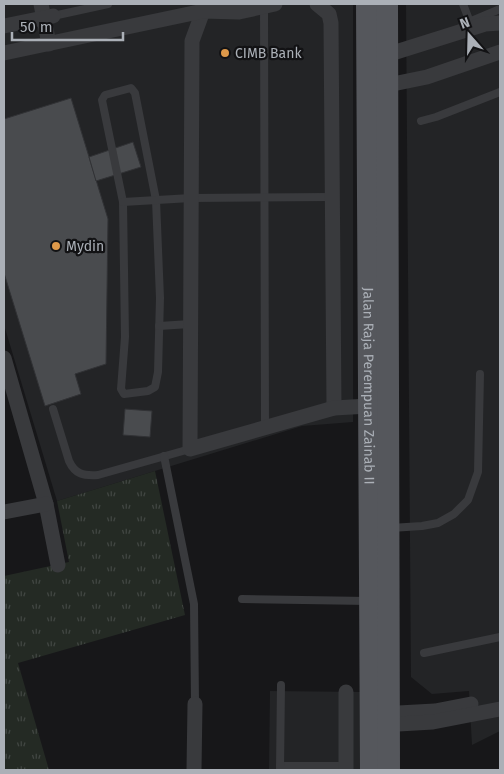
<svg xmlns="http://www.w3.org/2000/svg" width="504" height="774" font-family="'Fira Sans',sans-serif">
	<defs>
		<pattern id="grass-tufts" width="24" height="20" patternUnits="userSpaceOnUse" patternTransform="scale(1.25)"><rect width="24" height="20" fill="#242a24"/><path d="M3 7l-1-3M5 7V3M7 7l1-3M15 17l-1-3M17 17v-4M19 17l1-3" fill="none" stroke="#414642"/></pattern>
	</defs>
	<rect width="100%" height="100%" fill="#171719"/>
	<!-- built -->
	<g fill="#232426">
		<path d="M4,4H353V422L302,426L57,501L4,325Z"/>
		<path d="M406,4H500V731L472,745L469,691L432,694L411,677Z"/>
		<path d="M270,691L363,692L362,770H269Z"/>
	</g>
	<!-- grass -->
	<path fill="url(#grass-tufts)" d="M155,471L185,615L18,663L49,770H4V576L69,562L57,501Z"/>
	<!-- building -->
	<g fill="#494b4e" stroke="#313235">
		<path d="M71,98L108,219L106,364L75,374L81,394L45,406L4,273V119Z"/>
		<path d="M133,142L141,167L96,181L89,157Z"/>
		<path d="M125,409L152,411L150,437L123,435Z"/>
	</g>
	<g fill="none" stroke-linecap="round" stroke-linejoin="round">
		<!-- lane -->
		<g stroke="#393a3d" stroke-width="8">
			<path d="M463,4L471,25"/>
			<path d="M264,6L265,427"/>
			<path d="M53,16L108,4"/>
			<path d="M469,22L500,9"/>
			<path d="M131,88L135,93L156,200L160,298L158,372L155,387L148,391L124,394L121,389L125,337L123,202L102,100L105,95Z"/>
			<path d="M421,121L436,117L500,92"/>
			<path d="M123,202L191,198L332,197"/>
			<path d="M159,326L190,324"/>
			<path d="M53,409L69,461C75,474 83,476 98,475L190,449"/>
			<path d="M164,456L194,604L195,704"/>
			<path d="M391,528L422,526L438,523L454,514L468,500L478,472L480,374"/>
			<path d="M242,599L368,601"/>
			<path d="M424,653L500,637"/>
			<path d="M280,766H346"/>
			<path d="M280,770L281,685"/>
		</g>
		<!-- street -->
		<g stroke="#393a3d" stroke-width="15">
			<path d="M41,4L49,44"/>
			<path d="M317,4L329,14L331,23L334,408"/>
			<path d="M203,11L192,41L190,449L334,408L369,406"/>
			<path d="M4,26L53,16"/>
			<path d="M4,53L203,11L239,12L275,4"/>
			<path d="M380,57L485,24L500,23"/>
			<path d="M378,87L427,77L500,52"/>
			<path d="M4,358L46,504L58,565"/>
			<path d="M4,512L46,504"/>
			<path d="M380,714L435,711L471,704"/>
			<path d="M381,725L433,722L500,709"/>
			<path d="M194,770L195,704"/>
			<path d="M346,770V692"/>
		</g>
		<!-- primary -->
		<g stroke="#55575c" stroke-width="22">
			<path id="s1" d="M367,4L371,770"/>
			<path d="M387,4L389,770"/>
		</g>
	</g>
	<!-- markers -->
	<g fill="#de994a" stroke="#121214" stroke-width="2">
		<circle cx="225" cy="53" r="5"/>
		<circle cx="56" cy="246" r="5"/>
	</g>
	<g text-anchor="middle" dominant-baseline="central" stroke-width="4.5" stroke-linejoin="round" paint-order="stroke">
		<!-- poi labels -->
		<g font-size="14" fill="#abb0b7" stroke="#121214" text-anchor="start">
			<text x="235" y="53">CIMB Bank</text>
			<text x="66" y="246">Mydin</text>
		</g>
		<!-- street labels -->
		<g font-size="14" fill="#abb0b7" stroke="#121214">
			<text stroke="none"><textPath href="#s1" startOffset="382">Jalan Raja Perempuan Zainab II</textPath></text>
		</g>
	</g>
	<!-- border -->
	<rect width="504" height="774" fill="none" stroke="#abb0b7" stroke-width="10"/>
	<!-- north arrow -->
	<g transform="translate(469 35) rotate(340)" stroke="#121214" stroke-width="4" paint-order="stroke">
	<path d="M0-4L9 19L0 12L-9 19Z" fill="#abb0b7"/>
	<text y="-8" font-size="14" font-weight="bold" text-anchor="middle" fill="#abb0b7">N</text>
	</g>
	<!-- scale -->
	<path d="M12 32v8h111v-8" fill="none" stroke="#abb0b7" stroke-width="2.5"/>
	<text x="20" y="32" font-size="15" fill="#abb0b7" stroke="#121214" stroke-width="4" paint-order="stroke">50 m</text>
</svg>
